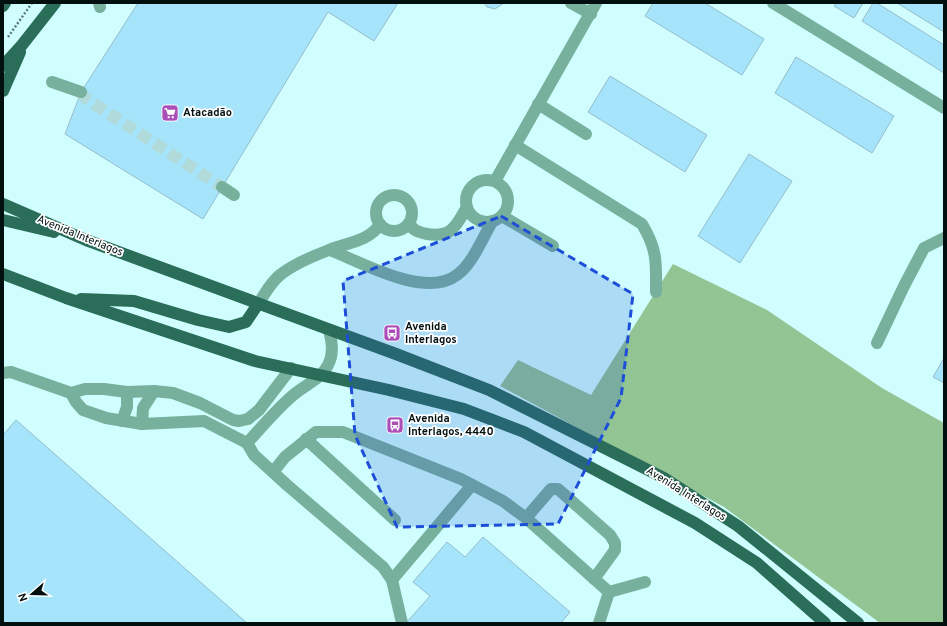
<svg xmlns="http://www.w3.org/2000/svg" width="947" height="626" font-family="Overpass,sans-serif">
	<rect width="100%" height="100%" fill="#d0fefe"/>
	<!-- forest -->
	<path fill="#92c593" d="M673,264L767,310L882,388L944,423V623H880L724,507L500,386L518,360L591,395Z"/>
	<!-- building -->
	<g fill="#a5e4fa" stroke="#96bdcb">
		<path d="M138,3H398L374,41L328,12L203,219L65,134L81,92Z"/>
		<path d="M484,3H504L495,9L487,7Z"/>
		<path d="M653,3H705L764,39L742,75L645,16Z"/>
		<path d="M836,3H863L854,18L834,6Z"/>
		<path d="M873,3H877L944,45V73L862,21Z"/>
		<path d="M897,3H944V32Z"/>
		<path d="M796,57L894,116L872,153L775,93Z"/>
		<path d="M610,76L707,135L685,172L588,112Z"/>
		<path d="M749,154L792,181L740,263L698,236Z"/>
		<path d="M944,358V383L933,377Z"/>
		<path d="M16,420L247,623H3V435Z"/>
		<path d="M483,537L570,612L561,623H406L430,596L413,582L447,542L465,557Z"/>
	</g>
	<g fill="none" stroke-linecap="round" stroke-linejoin="round">
		<!-- minor-tunnel -->
		<path stroke="#b1dada" stroke-width="12" stroke-dasharray="12 6" stroke-linecap="butt" d="M81,92L85,98L222,187"/>
		<!-- path -->
		<path stroke="#5f7c7c" stroke-width="2.5" stroke-dasharray="2 2" stroke-linecap="butt" d="M8,37L32,3"/>
		<!-- minor -->
		<g stroke="#77b09c" stroke-width="12">
			<path d="M99,3L100,7"/>
			<path d="M571,3L591,14"/>
			<path d="M773,3L944,108"/>
			<path d="M52,82L81,92"/>
			<path d="M538,104L586,134"/>
			<path d="M515,145L642,224C658,251 656,263 656,292"/>
			<circle cx="487" cy="201" r="21"/>
			<path d="M495,181L596,3"/>
			<path d="M222,187L234,195"/>
			<circle cx="394" cy="213" r="18"/>
			<path d="M502,216L553,246"/>
			<path d="M409,223C413,231 419,232 427,234C452,238 456,226 467,207"/>
			<path d="M330,250C363,263 425,299 457,275C473,263 482,239 492,222"/>
			<path d="M258,304C265,294 270,283 280,275C294,264 313,256 329,250C346,243 370,241 380,224"/>
			<path d="M877,343L904,286L924,248L944,238"/>
			<path d="M3,373L11,372L71,393L85,389H104L127,392L154,391L173,393L200,403L233,420L239,421L248,419L259,410L291,368"/>
			<path d="M71,393L76,402L83,410L106,418L142,424L204,421L247,443C261,428 275,411 291,397C302,386 321,380 328,365C334,354 332,342 329,330"/>
			<path d="M122,421L127,407V392"/>
			<path d="M142,424L143,408L154,391"/>
			<path d="M306,439L395,520"/>
			<path d="M247,443L254,455L287,485L383,567L392,580L402,623"/>
			<path d="M273,472L285,457L316,432H343L461,479L503,501L526,518L609,592L645,582"/>
			<path d="M526,518L551,489H558L610,535L615,543V550L594,579"/>
			<path d="M392,580L472,485"/>
			<path d="M599,623L609,592"/>
		</g>
		<!-- major -->
		<g stroke="#2a6d59" stroke-width="12">
			<path d="M3,6L5,3"/>
			<path d="M3,66L22,45L55,3"/>
			<path d="M3,91L20,52"/>
			<path d="M3,204L86,240L396,354L489,390L664,478L738,526L858,623"/>
			<path d="M3,220L54,232"/>
			<path d="M3,274L66,298L255,361L389,390L464,409L524,432L695,523L757,563L825,623"/>
			<path d="M81,299L134,301L198,320L229,327L246,322L258,304"/>
		</g>
	</g>
	<!-- marked area -->
	<path fill="#1d4ed8" fill-opacity="0.2" stroke="#1d4ed8" stroke-width="3" stroke-dasharray="8 5" stroke-linejoin="round" d="M501,216L633,294L621,398L558,524L397,527L355,435L343,281Z"/>
	<!-- icons -->
	<defs>
		<g id="supermarket-square" transform="scale(0.9)"><rect x="-9" y="-9" width="18" height="18" rx="4" fill="#ab4eb8" stroke="#fff"/><path d="M-6-5.5h2.5l.6 2H6L4.5 2H-2.5L-4.4-4H-6ZM-1.5 3.2a1.3 1.3 0 1 0 .1 0ZM3 3.2a1.3 1.3 0 1 0 .1 0Z" fill="#fff"/></g>
		<g id="bus-square" transform="scale(0.9)"><rect x="-9" y="-9" width="18" height="18" rx="4" fill="#ab4eb8" stroke="#fff"/><path d="M-5-6H5V4H4V6H2V4H-2V6H-4V4H-5ZM-3.5-4V0h7V-4ZM-3.5 1.2v1.5H-2V1.2ZM2 1.2v1.5H3.5V1.2Z" fill="#fff"/></g>
	</defs>
	<g fill-rule="evenodd">
		<use href="#supermarket-square" x="170" y="113"/>
		<use href="#bus-square" x="392" y="333"/>
		<use href="#bus-square" x="395" y="425"/>
	</g>
	<g text-anchor="middle" dominant-baseline="central" stroke-width="3.5" stroke-linejoin="round" paint-order="stroke">
		<!-- poi labels -->
		<g font-size="11" font-weight="bold" fill="#010f0f" stroke="#fff" text-anchor="start">
			<text x="183" y="113">Atacadão</text>
			<text x="405" y="327">Avenida<tspan x="405" dy="13">Interlagos</tspan></text>
			<text x="408" y="419">Avenida<tspan x="408" dy="13">Interlagos, 4440</tspan></text>
		</g>
		<!-- street labels -->
		<g font-size="11" fill="#010f0f" stroke="#fff">
			<text transform="translate(80 236) rotate(22)">Avenida Interlagos</text>
			<text transform="translate(686 494) rotate(32)">Avenida Interlagos</text>
		</g>
	</g>
	<!-- border -->
	<rect width="947" height="626" fill="none" stroke="#010f0f" stroke-width="8"/>
	<!-- north arrow -->
	<g transform="translate(32 594) rotate(250)" stroke="#ffffff" stroke-width="3" paint-order="stroke">
	<path d="M0-3L7 15L0 10L-7 15Z" fill="#010f0f"/>
	<text y="-6" font-size="11" font-weight="bold" text-anchor="middle" fill="#010f0f">N</text>
	</g>
</svg>
